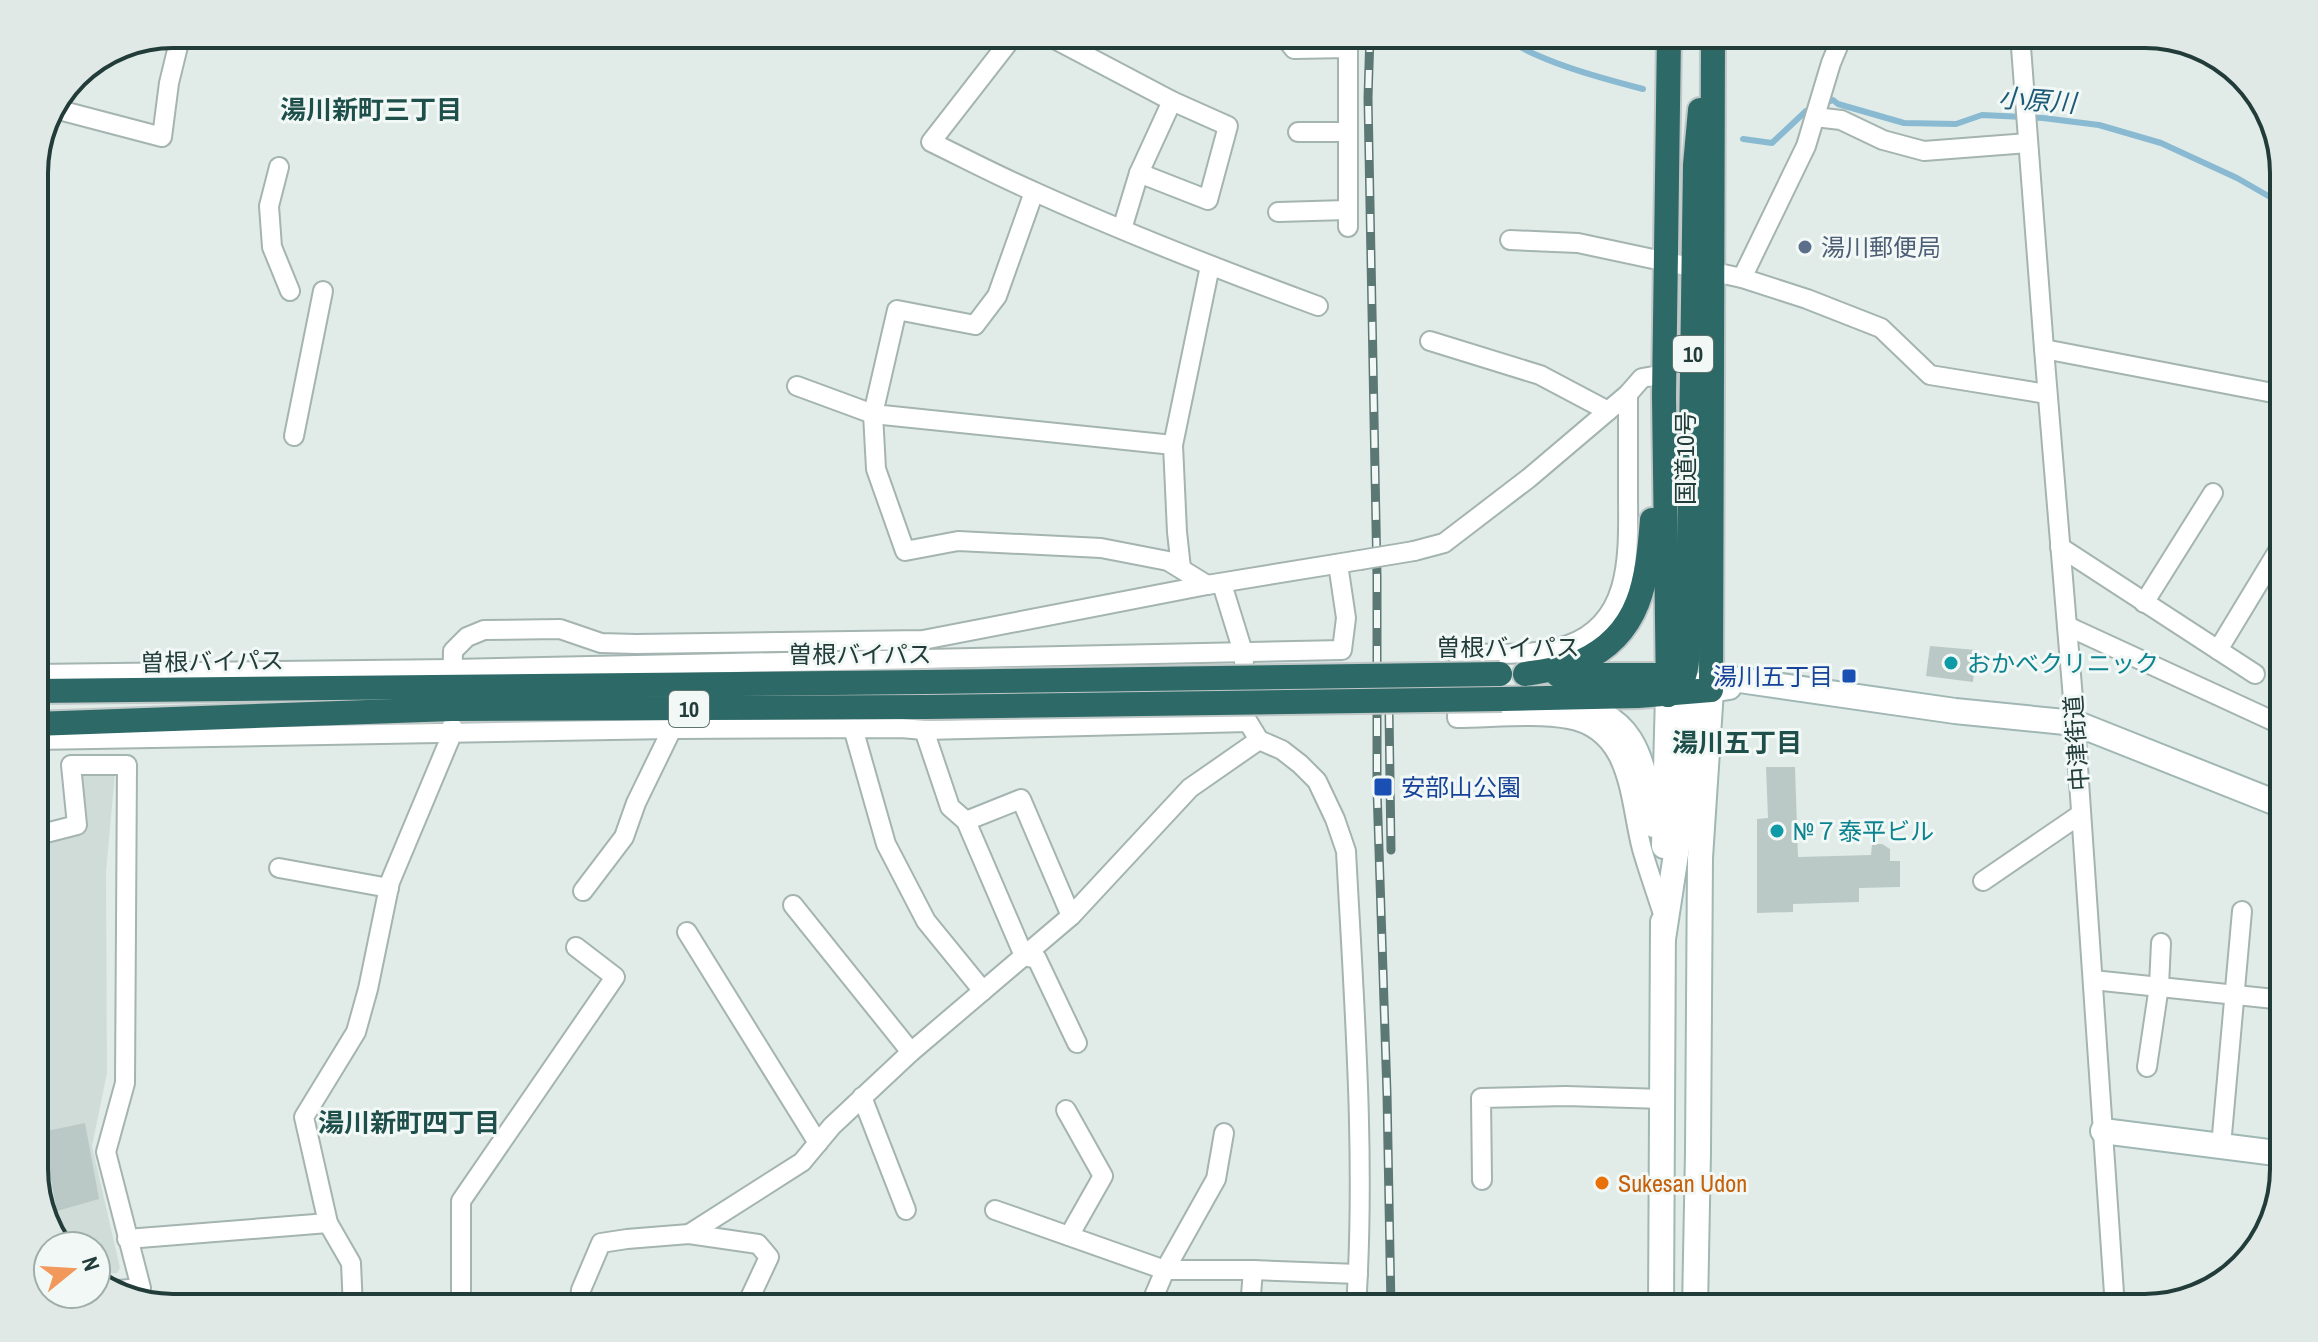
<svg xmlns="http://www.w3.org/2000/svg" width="2318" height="1342" font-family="'Archivo Narrow','Noto Sans JP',sans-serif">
	<rect width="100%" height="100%" fill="#e1ece9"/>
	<!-- built -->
	<path fill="#d0dcd8" d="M77,772L115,773L106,872L107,1073L92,1146L120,1268L117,1273L96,1274V1246H57L34,1178V847L82,832Z"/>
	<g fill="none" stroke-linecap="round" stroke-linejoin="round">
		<!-- stream -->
		<g stroke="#89bad1" stroke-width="6">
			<path d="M1497,34C1541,62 1593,76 1643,89"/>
			<path d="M1823,104L1833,100L1838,104L1904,123L1956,124L1982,115L2043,118L2099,125L2161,143L2237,178L2284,205"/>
			<path d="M1743,139L1772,143L1806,111L1813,108"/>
		</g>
	</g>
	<!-- building -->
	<g fill="#bac9c5">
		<path d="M1930,646L1976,650L1973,682L1926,676Z"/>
		<path d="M1766,767H1795L1798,857L1871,855L1872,844H1882L1890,849V861H1900V887L1859,888V902L1793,904V912L1757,913V819L1768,818Z"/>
		<path d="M85,1123L99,1199L57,1211L42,1132Z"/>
	</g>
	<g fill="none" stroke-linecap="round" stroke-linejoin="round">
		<!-- street casing -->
		<g stroke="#a4b4b1" stroke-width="22">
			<g id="street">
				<path d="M1015,34L931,142C966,159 1000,177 1035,192C1128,234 1223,271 1318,306"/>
				<path d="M1045,34L1172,101L1139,173L1122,229"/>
				<path d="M1282,34L1294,49L1348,48V227"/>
				<path d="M2020,34L2044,349L2075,723L2115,1308"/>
				<path d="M59,110L162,137L169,83L181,34"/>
				<path d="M1815,117L1841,120L1883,140L1924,151L2028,143"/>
				<path d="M1298,132H1348"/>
				<path d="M279,167L269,206L272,247L290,291"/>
				<path d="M1139,173L1208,200L1228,126L1172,101"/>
				<path d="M1034,192L997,296L975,325L897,310L873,414L1173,445L1210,266"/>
				<path d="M1278,212L1347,210"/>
				<path d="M1510,240L1578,243L1742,278L1807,299L1881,328L1930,375L2047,394"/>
				<path d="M1742,278L1806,146L1831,63L1843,34"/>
				<path d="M1430,341L1540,375L1608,411"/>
				<path d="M2044,349L2273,393L2284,397"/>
				<path d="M797,386L873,414L876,469L905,551L958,541L1101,548L1168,561L1207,585"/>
				<path d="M1628,394C1628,427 1628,459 1628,492C1628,549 1634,622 1568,645C1534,657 1494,653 1459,654L1457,718C1491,718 1536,713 1568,719C1632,730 1629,800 1642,849C1648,870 1656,892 1663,914"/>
				<path d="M294,436L323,291"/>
				<path d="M1173,445L1177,532L1181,568"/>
				<path d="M2060,547L2255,674"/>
				<path d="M1414,551L1444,543L1529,478L1628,394L1642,378L1665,374"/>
				<path d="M1222,584L1243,652L1244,662"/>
				<path d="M2144,603L2213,493"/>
				<path d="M2067,626L2284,726"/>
				<path d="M2218,650L2284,541"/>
				<path d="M34,674L453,669L1342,650L1346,618L1338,564"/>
				<path d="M452,696L453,651L467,637L484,630L560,629L601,643L636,644L923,640L1207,585L1360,560"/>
				<path d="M853,728L886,844L926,921L983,991"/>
				<path d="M924,730L950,807L966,821"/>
				<path d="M34,740L672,729L901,728L924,730L1248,722L1259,740L1282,750L1300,764L1317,781L1335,819L1346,851C1354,1003 1366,1156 1356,1308"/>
				<path d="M34,836L77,825L71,765H127L125,1083L106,1152L141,1288L107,1291"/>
				<path d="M279,868L389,888"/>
				<path d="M1983,881L2081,814"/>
				<path d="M583,891L624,837L636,803L672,729"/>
				<path d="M793,905L911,1052"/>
				<path d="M1071,916L1021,799L966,821L1024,956L1037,959L1077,1043"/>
				<path d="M687,932L818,1143"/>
				<path d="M2093,980L2284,1000"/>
				<path d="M2147,1067L2159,986L2161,943"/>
				<path d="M862,1097L906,1210"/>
				<path d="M1066,1110L1103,1176L1069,1236"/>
				<path d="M2221,1146L2242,911"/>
				<path d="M1482,1180L1481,1098L1566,1096L1663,1099"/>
				<path d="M995,1210L1165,1270L1216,1179L1224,1133"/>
				<path d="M689,1234L802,1162L832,1126L911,1052L1071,916L1190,788L1259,740"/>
				<path d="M127,1239L328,1223"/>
				<path d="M353,1308L351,1263L328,1223L304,1117L356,1032L368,989L390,882L452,734V726"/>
				<path d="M461,1308V1201L615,977L576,947"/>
				<path d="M579,1308L581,1290L601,1243L627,1239L689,1234L758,1244L769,1257L748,1302L753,1308"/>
				<path d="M1149,1308L1165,1270H1253L1358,1274"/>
				<path d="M1250,1308L1253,1270"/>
			</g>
		</g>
		<!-- secondary casing -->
		<g stroke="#a0b7b3" stroke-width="28">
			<g id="secondary">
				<path d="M1561,703C1638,712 1642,761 1654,825"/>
				<path d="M1664,846L1668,695"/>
				<path d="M1663,939L1684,802L1691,707L1696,692L1712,676L1955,711L2075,723L2284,806"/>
				<path d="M2103,1131L2284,1154"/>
				<path d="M1661,1308L1663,922"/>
				<path d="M1695,1308L1698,1152L1700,858L1711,690L1729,687"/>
			</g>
		</g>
		<!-- highway casing -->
		<g stroke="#c1c8c8" stroke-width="28">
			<g id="highway">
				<path d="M1525,674C1543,671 1563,669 1580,662C1642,634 1647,580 1652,520"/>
				<path d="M1558,675H1681"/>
				<path d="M34,691L926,682"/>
				<path d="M1668,695C1686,683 1687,669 1688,648L1695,165L1700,110"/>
				<path d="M1668,695L1664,396L1669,34"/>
				<path d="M1502,699L1638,696L1711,690L1713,34"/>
				<path d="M34,724L452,709L926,707"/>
			</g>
		</g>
		<!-- street -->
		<use href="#street" stroke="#fff" stroke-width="18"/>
		<!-- secondary -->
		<use href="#secondary" stroke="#fff" stroke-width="24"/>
		<!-- highway -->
		<use href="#highway" stroke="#2d6966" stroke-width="24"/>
		<!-- rail casing -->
		<g stroke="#5c7875" stroke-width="9">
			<g id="rail">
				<path d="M1370,34L1368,98L1377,577V789L1387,1094L1391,1308"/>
				<path d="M1389,710L1391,850"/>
			</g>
		</g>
		<!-- rail -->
		<use href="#rail" stroke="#f2f8f6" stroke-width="6" stroke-dasharray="18" stroke-linecap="butt"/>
		<!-- street-bridge casing -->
		<g stroke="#a4b4b1" stroke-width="22" stroke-linecap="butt">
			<path id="street-bridge" d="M1360,560L1414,551"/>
		</g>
		<!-- highway-bridge casing -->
		<g stroke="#c1c8c8" stroke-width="28" stroke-linecap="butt">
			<g id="highway-bridge">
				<path d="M926,682L1500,674"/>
				<path d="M926,707L1502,699"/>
			</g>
		</g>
		<!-- street-bridge -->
		<use href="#street-bridge" stroke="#fff" stroke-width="18"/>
		<!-- highway-bridge -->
		<use href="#highway-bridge" stroke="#2d6966" stroke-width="24"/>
	</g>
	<!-- markers -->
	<circle fill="#5c6f8a" stroke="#f2f8f6" stroke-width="3" cx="1805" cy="247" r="8"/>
	<g fill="#0f9aa8" stroke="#f2f8f6" stroke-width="3">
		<circle cx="1951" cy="663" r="8"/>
		<circle cx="1777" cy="831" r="8"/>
	</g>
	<g fill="#1a4fb4" stroke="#f2f8f6" stroke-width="3">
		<rect x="1841" y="668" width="16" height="16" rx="4"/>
		<rect x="1373" y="777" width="20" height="20" rx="4"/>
	</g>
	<circle fill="#e8710a" stroke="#f2f8f6" stroke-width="3" cx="1602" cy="1183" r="8"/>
	<g text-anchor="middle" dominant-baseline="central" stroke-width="6" stroke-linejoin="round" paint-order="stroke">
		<!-- shield labels -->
		<g fill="#f2f8f6" stroke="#607472" stroke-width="2">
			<rect x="1673" y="336" width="40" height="36" rx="6"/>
			<rect x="669" y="691" width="40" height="36" rx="6"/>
		</g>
		<g font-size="22" font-weight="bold" fill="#223c3a">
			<text x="1693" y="354">10</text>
			<text x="689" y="709">10</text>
		</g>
		<!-- service labels -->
		<g font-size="24" fill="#4e5e75" stroke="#f2f8f6" text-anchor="start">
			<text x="1821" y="247">湯川郵便局</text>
		</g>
		<!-- street labels -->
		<g font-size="24" fill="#223c3a" stroke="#f2f8f6">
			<text transform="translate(1685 458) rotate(-90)">国道10号</text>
			<text x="1508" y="647">曽根バイパス</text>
			<text x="860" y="654">曽根バイパス</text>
			<text transform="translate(212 661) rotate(-1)">曽根バイパス</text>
			<text transform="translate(2076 743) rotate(-94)">中津街道</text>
		</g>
		<!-- culture labels -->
		<g font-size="24" fill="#0d838f" stroke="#f2f8f6" text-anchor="start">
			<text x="1967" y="663">おかべクリニック</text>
			<text x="1793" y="831">№７泰平ビル</text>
		</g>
		<!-- transit labels -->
		<g font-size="24" fill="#164399" stroke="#f2f8f6" text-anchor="end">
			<text x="1833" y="676">湯川五丁目</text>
			<text x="1401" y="787" text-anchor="start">安部山公園</text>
		</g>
		<!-- food labels -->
		<g font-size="24" fill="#c56008" stroke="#f2f8f6" text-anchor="start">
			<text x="1618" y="1183">Sukesan Udon</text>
		</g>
		<!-- water labels -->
		<g font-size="26" font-style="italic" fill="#1c5a78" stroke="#f2f8f6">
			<text transform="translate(2037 100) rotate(4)">小原川</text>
		</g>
		<!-- neighbourhood labels -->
		<g font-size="26" font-weight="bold" fill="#1e4f4b" stroke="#f2f8f6">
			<text x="371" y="109">湯川新町三丁目</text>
			<text x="1737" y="742">湯川五丁目</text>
			<text x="409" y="1122">湯川新町四丁目</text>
		</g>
	</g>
	<!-- crop -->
	<path d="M0 0H2318V1342H0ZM173 48H2145A125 125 0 0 1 2270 173V1169A125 125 0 0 1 2145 1294H173A125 125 0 0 1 48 1169V173A125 125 0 0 1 173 48Z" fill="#e1e9e7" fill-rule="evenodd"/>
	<path fill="none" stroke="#223c3a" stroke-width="4" d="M173 48H2145A125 125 0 0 1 2270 173V1169A125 125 0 0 1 2145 1294H173A125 125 0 0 1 48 1169V173A125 125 0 0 1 173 48Z"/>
	<!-- north arrow -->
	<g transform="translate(72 1270) rotate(72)"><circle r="38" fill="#f2f8f6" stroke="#9fadab" stroke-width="2"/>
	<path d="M0-6L14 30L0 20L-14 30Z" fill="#f1985a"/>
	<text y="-12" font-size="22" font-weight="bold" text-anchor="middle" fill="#223c3a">N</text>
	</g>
</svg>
